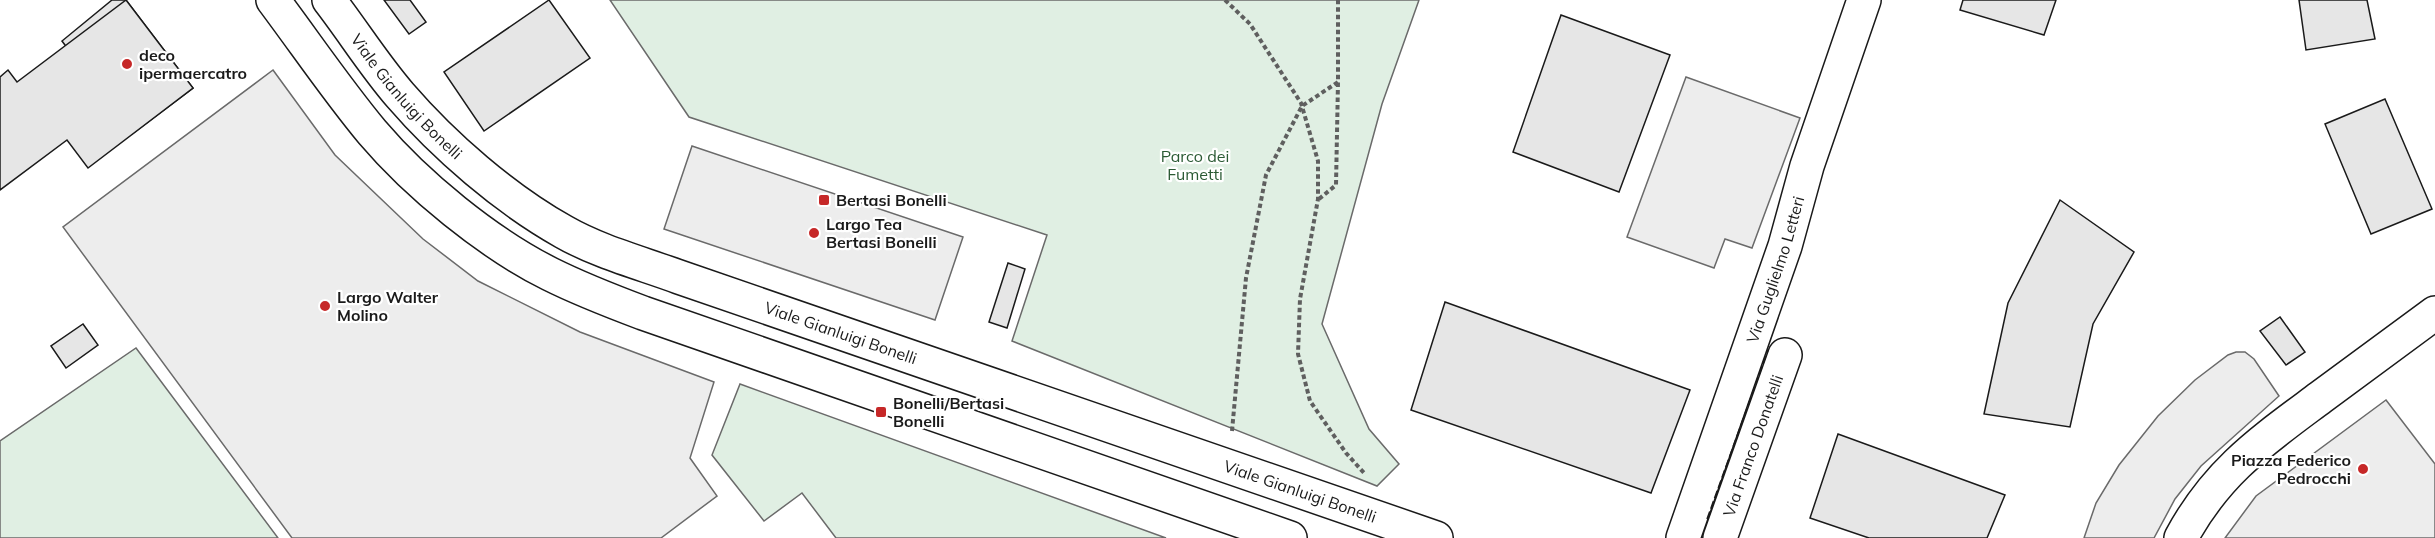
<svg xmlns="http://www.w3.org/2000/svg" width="2435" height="538" font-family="Mulish,sans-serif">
	<rect width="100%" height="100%" fill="#fff"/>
	<!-- green -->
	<g fill="#e0efe3" stroke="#6a6a6a" stroke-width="1.5">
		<path d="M610,0H1419L1382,104L1322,324L1369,429L1399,464L1377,486L1012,341L1047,235L689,117Z"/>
		<path d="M136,348L278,538H0V441Z"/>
		<path d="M740,384L1166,538H836L802,493L764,521L712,455Z"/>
	</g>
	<!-- parking -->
	<g fill="#ededed" stroke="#6a6a6a" stroke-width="1.5">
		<path d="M273,70L335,155L423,239L478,281L580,332L714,382L690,458L717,496L661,538H292L63,227Z"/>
		<path d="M1686,77L1800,118L1752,248L1725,239L1714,268L1627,237Z"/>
		<path d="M692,146L963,237L935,320L664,229Z"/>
		<path d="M2236,352H2245L2254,359L2279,396L2201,466L2175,499L2154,538H2084L2096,503L2119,465L2158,416L2195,380L2228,355Z"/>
		<path d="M2386,400L2435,464V538H2225L2256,496Z"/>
	</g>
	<!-- building -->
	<g fill="#e6e6e6" stroke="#1a1a1a" stroke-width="1.5">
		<path d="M112,0H126L193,88L132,134L62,41Z"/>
		<path d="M126,0L193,88L88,168L67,140L0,190V77L8,70L17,82Z"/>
		<path d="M384,0H410L426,22L409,34Z"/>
		<path d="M549,0L590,58L484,131L444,72Z"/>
		<path d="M1963,0H2056L2044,35L1960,10Z"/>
		<path d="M2299,0H2367L2375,39L2306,50Z"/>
		<path d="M1561,15L1670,55L1619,192L1513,152Z"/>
		<path d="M2385,99L2432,209L2371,234L2325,124Z"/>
		<path d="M2060,200L2134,252L2093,324L2070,427L1984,414L2008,303Z"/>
		<path d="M1008,263L1025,269L1007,328L989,322Z"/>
		<path d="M1445,302L1690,390L1651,493L1411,410Z"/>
		<path d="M2280,317L2305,352L2286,365L2260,331Z"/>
		<path d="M83,324L98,345L66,368L51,346Z"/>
		<path d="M1838,434L2005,495L1987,538H1869L1810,518Z"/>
	</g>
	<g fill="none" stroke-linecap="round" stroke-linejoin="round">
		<!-- street casing -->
		<g stroke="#1a1a1a" stroke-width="36">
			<g id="street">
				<path d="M273,0C306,44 337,90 372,132C417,185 488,243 550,274C580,289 611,301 643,313L1290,538"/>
				<path id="s1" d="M329,0C353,31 374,65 400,95C444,146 505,199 564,232C599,252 641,263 679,277L1436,538"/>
				<path id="s2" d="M1683,538L1785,246L1807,166L1864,0"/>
				<path id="s3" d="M1720,538L1785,355"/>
				<path d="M2181,538C2217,471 2262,441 2321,397C2359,369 2397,341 2435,313"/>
			</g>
		</g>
		<!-- path -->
		<g stroke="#5f5f5f" stroke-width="4" stroke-dasharray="4.5 3" stroke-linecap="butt">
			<path d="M1225,0L1250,24L1301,103L1318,161V199L1300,299L1298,354L1310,401L1346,453L1365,474"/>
			<path d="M1319,199L1336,185L1338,82"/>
			<path d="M1232,431L1246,278L1266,175L1302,106L1338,82V0"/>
		</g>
		<!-- street -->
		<use href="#street" stroke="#fff" stroke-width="33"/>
		<!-- fence -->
		<path stroke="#1a1a1a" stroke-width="1.5" stroke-dasharray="8 3" stroke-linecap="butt" d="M1707,519L1768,350"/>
	</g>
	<!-- markers -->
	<g fill="#c62828" stroke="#fff" stroke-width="2">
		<circle cx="127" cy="64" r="6"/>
		<rect x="818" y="194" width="12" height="12" rx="3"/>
		<circle cx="814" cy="233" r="6"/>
		<circle cx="325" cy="306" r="6"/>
		<rect x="875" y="406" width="12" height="12" rx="3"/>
		<circle cx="2363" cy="469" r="6"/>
	</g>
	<g text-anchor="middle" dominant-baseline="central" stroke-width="4.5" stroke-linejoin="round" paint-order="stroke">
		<!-- poi labels -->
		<g font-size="16" font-weight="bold" fill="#1a1a1a" stroke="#fff" text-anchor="start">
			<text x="139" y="55">deco<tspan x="139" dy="18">ipermaercatro</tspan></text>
			<text x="836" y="200">Bertasi Bonelli</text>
			<text x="826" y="224">Largo Tea<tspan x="826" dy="18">Bertasi Bonelli</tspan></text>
			<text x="337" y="297">Largo Walter<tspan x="337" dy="18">Molino</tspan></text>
			<text x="893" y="403">Bonelli/Bertasi<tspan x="893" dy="18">Bonelli</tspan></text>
			<text x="2351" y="460" text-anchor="end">Piazza Federico<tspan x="2351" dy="18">Pedrocchi</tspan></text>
		</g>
		<!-- street labels -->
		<g font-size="16" fill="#1a1a1a" stroke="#fff">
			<text stroke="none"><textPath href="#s1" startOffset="124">Viale Gianluigi Bonelli</textPath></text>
			<text stroke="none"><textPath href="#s2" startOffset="284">Via Guglielmo Letteri</textPath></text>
			<text stroke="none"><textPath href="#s1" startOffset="628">Viale Gianluigi Bonelli</textPath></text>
			<text stroke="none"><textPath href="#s3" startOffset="98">Via Franco Donatelli</textPath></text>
			<text stroke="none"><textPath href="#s1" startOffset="1114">Viale Gianluigi Bonelli</textPath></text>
		</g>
		<!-- park labels -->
		<g font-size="16" fill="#2b5a34" stroke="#fff">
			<text x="1195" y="156">Parco dei<tspan x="1195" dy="18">Fumetti</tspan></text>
		</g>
	</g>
</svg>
